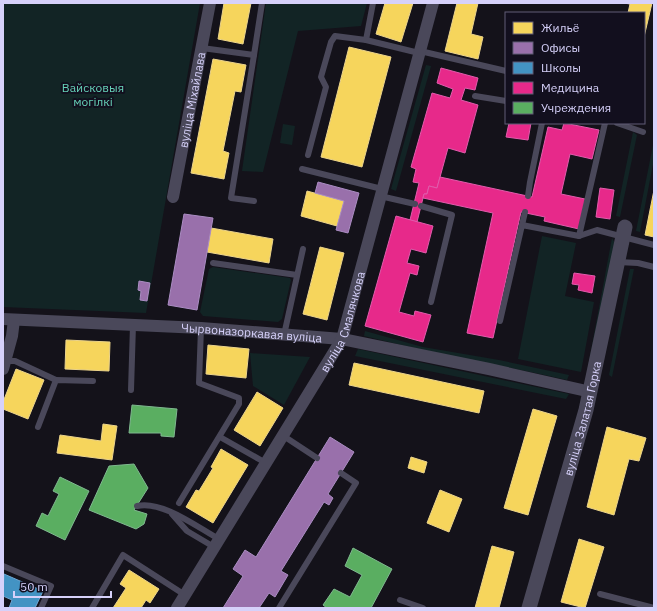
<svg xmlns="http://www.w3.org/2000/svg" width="657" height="611" font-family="'IBM Plex Sans',sans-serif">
	<rect width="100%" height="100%" fill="#14121a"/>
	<!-- green -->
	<g fill="#122425">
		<path d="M3,3H200L146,313L3,307Z"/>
		<path d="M266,3H367L361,26L298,31L263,172L242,171Z"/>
		<path d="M426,65L431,66L396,191L391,189Z"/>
		<path d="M283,124L295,126L292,145L280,143Z"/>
		<path d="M633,132L637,135L620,217L616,216Z"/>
		<path d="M654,140V159L640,232L636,231Z"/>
		<path d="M542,236L576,243L565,296L594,302L581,372L518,359Z"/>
		<path d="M612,238L616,245L587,372Z"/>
		<path d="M213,267L290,278L291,280L282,319L278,322L203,316L200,312L209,269Z"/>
		<path d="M630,269H634L612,377L609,375Z"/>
		<path d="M365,331L423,347L499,360L569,375L567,380C499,365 431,353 364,336Z"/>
		<path d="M358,349L569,394L566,399L355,356Z"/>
		<path d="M250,353L310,357L284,405L253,386Z"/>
	</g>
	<!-- homes -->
	<g fill="#f6d55c" stroke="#ecd48b">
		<path d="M224,3H251L243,44L218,39Z"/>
		<path d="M385,3H413L401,42L376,34Z"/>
		<path d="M457,3H478L471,34L483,37L478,59L445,51Z"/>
		<path d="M624,3H652L644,37V13H628L630,4Z"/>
		<path d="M349,47L391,57L362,167L321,157Z"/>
		<path d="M213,59L246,65L241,92L235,91L223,151L229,153L224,179L191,173Z"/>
		<path d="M654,190V237L645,235Z"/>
		<path d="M307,191L344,201L337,226L301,216Z"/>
		<path d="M211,228L273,239L269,263L207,252Z"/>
		<path d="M320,247L344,253L327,320L303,314Z"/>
		<path d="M66,340L110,342L109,371L65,369Z"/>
		<path d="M208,345L249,349L246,378L206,374Z"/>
		<path d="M354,363L484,391L479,413L349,385Z"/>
		<path d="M16,369L44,380L28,419L3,409V402Z"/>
		<path d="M257,392L283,408L260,446L234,430Z"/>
		<path d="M533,409L557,416L528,515L504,508Z"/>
		<path d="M103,424L117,426L112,460L57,453L60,435L101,441Z"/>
		<path d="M607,427L646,438L639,461L629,459L614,515L587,507Z"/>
		<path d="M221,449L248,465L213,523L186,507L196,490L199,491L213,468L211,467Z"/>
		<path d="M411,457L427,462L424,473L408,468Z"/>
		<path d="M440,490L462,499L449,532L427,523Z"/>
		<path d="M579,539L604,547L585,608L561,602Z"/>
		<path d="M492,546L514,552L499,608H475Z"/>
		<path d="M129,570L159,589L150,603L146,600L141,608H113L126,588L120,584Z"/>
	</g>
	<!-- offices -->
	<g fill="#9970ab" stroke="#ab8dc3">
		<path d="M318,182L359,193L348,233L336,230L344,201L315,193Z"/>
		<path d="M184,214L213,218L197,310L168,305Z"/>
		<path d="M139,281L150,283L147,301L140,300L141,291L138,290Z"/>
		<path d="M330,437L354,452L328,494L333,498L329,505L324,502L281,571L288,575L275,597L269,593L259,608H223L243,576L233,569L245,550L256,557Z"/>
	</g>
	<!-- schools -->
	<path fill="#4393c3" stroke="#6fa6d4" d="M4,574L43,591L35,608H9L12,600L3,596Z"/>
	<!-- health -->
	<g fill="#e7298a" stroke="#e25bac">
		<path d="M441,68L478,78L475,90L465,88L461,100L478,105L465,153L448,148L437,188L429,186L427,194H424L417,222L410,220L419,183L413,182L416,169L411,167L432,93L450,98L453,89L437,83Z"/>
		<path d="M509,123H531L528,140L506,137Z"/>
		<path d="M564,123L599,130L592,159L570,154L561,194L585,199L579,229L544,221L545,217L521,212L493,338L467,333L493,213L423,198L424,194H427L429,186L437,188L440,177L532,197L548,127L562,130Z"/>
		<path d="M600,188L614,190L610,219L596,217Z"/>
		<path d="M396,216L433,226L426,253L411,249L407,263L419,266L417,275L410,273L399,312L414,316L415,311L431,315L423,342L365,326Z"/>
		<path d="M574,273L595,276L592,293L578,290L579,285L572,284Z"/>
	</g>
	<!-- public -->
	<g fill="#5aae61" stroke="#7fb88f">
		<path d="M132,405L177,409L174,437L161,436V433H129Z"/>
		<path d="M134,464L148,488L134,510L147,514L144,524L136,529L89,510L109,466Z"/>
		<path d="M60,477L89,491L65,540L36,526L42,513L48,516L59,494L53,491Z"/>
		<path d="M353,548L392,569L371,608H327L323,605L334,589L350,597L362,575L345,566Z"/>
	</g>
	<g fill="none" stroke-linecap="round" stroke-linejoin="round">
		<!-- service -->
		<g stroke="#4a485a" stroke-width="6">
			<path d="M366,40L373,3"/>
			<path d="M202,48L254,55L262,3"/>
			<path d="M420,51L506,71"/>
			<path d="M475,96L506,101"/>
			<path d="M617,123L643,132"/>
			<path d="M308,155L326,87L321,77L331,42L335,36L366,40L419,53"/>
			<path d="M302,169L382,189"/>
			<path d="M380,196L415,204"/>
			<path d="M528,196L530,182L542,123"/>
			<path d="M254,201L231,198L254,55"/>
			<path d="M421,206L452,215L431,302"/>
			<path d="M522,225L525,212"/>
			<path d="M579,236L605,123"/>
			<path d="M618,262L638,263L654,267"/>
			<path d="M213,263L297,275"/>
			<path d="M500,321L522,225L579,236L597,230L654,245"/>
			<path d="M284,335L303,249"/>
			<path d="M6,361H15L56,380"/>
			<path d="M131,390L133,325"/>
			<path d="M38,427L56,380L93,381"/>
			<path d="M282,435L317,458"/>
			<path d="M220,437L266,463"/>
			<path d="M179,503L239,404V398L199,383L201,328"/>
			<path d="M137,506C162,500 197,527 219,539"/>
			<path d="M172,514L187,531L214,547"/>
			<path d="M3,566L51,586L41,608"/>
			<path d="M600,594L654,608"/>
			<path d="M400,600L423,608"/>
			<path d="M92,608L123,555L185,595"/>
			<path d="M279,608L356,483L341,473"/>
		</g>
		<!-- minor -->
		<g stroke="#4a485a" stroke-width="12">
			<path id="s1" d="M173,197L210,3"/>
			<path id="s2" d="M3,319L201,328L342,339L489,369L591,392"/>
			<path d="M3,369L12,336L14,320"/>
			<path id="s3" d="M177,608L342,339L433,3"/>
		</g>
		<!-- tertiary -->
		<path stroke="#4a485a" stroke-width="15" id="s4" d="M529,608L586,410L625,227"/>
	</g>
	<g text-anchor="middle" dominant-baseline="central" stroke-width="4" stroke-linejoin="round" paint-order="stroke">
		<!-- park labels -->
		<g font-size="12" fill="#66d1b8" stroke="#120f1e">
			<text x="93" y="87">Вайсковыя<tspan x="93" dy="14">могілкі</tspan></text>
		</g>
		<!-- street labels -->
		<g font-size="12" fill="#d6d1fa" stroke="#120f1e">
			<text stroke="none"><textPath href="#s1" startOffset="99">вуліца Міхайлава</textPath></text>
			<text stroke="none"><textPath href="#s3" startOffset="332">вуліца Смалячкова</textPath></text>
			<text stroke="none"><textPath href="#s2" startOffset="249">Чырвоназоркавая вуліца</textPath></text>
			<text stroke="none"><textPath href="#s4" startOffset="197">вуліца Залатая Горка</textPath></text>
		</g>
	</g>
	<!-- border -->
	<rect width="657" height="611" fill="none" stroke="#d6d1fa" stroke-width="8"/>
	<!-- legend -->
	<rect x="505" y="12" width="140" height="112" fill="#120f1e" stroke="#605d76"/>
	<rect x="513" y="22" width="20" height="12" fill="#f6d55c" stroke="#605d76"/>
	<text x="541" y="32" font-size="12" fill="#d6d1fa">Жильё</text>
	<rect x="513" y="42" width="20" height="12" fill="#9970ab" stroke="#605d76"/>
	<text x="541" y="52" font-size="12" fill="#d6d1fa">Офисы</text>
	<rect x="513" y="62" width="20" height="12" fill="#4393c3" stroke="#605d76"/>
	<text x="541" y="72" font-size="12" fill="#d6d1fa">Школы</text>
	<rect x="513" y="82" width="20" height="12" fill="#e7298a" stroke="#605d76"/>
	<text x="541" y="92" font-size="12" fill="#d6d1fa">Медицина</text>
	<rect x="513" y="102" width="20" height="12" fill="#5aae61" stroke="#605d76"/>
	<text x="541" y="112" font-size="12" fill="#d6d1fa">Учреждения</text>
	<!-- scale -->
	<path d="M14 591v6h97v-6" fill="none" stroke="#d6d1fa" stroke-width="2"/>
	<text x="20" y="591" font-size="12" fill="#d6d1fa" stroke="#120f1e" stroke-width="3" paint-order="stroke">50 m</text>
</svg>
